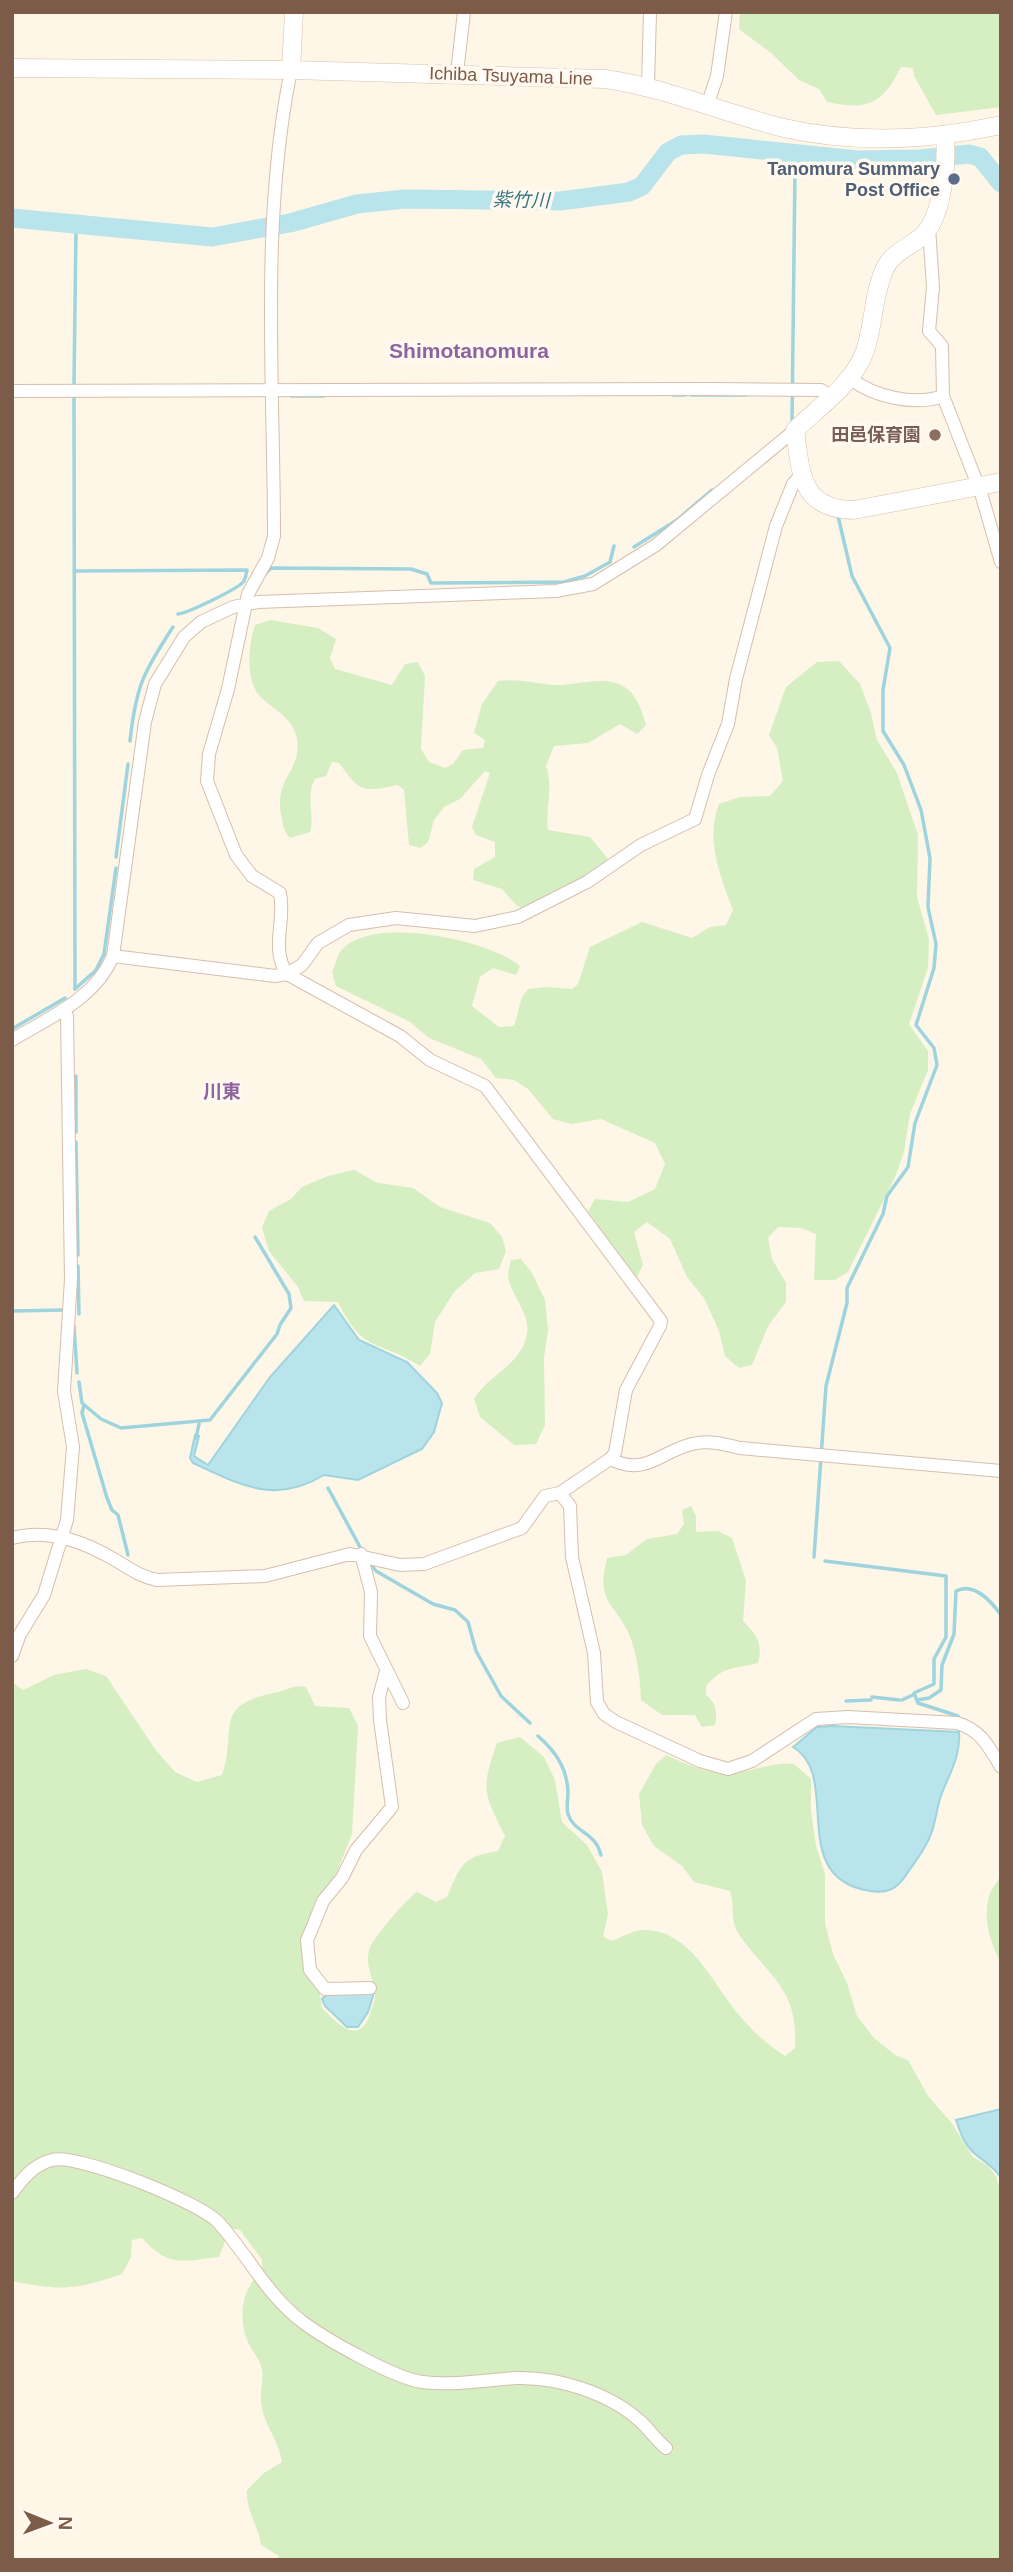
<svg xmlns="http://www.w3.org/2000/svg" width="1013" height="2572" font-family="Helvetica,'Noto Sans JP',sans-serif">
	<rect width="100%" height="100%" fill="#fef6e7"/>
	<!-- green -->
	<g fill="#d5efc3">
		<path d="M740,12H1001V107L936,115L914,76L913,68L901,67C883,104 867,111 827,102L819,89L799,80L771,53L739,29Z"/>
		<path d="M270,620L318,628L336,639L330,658L335,669L392,685L405,664L418,662L425,676L421,749L429,762L445,768L453,764L463,750L483,748L485,740L474,733L482,704L498,681C519,678 536,684 557,685C578,685 607,674 626,688C637,695 643,714 646,725L637,734L620,724L588,743L554,746L546,766C554,790 545,805 548,830L590,837L608,859L605,868L524,909L516,905L502,889L473,880L474,869L495,857V842L476,835L472,827L490,773L485,771L460,799L444,807L434,820L428,842L421,848L409,845L404,790L398,785C362,792 361,793 339,763L332,762L326,776L315,779C305,797 315,813 310,832L290,838C283,831 283,824 281,814C274,778 302,771 297,739C293,719 279,713 264,700C244,685 248,646 255,625Z"/>
		<path d="M839,661L860,684L871,713L877,740L897,773L918,835L917,897L929,939L928,968L909,1024L928,1051V1070L910,1114L904,1152L896,1175L848,1272L835,1280H814L816,1234L801,1228L778,1227L768,1238L772,1259L786,1283V1302L768,1326L752,1365L739,1368L725,1356L719,1331L704,1298L687,1277L670,1239L647,1222L634,1232L643,1265L636,1279L588,1211L595,1199L628,1202L655,1189L665,1164L655,1143L601,1119L572,1124L553,1119L528,1089L514,1080L496,1078L481,1059L429,1038L410,1022L336,986L332,972C335,966 337,957 340,952C368,913 490,940 520,966L516,975L493,968L480,977L472,1006L499,1027L514,1026L522,997L528,989L546,987L572,989L578,984L590,947L642,922L692,938L710,927L726,925L733,910C720,876 705,839 719,804L740,797L770,796L783,781L777,748L769,735L786,687L817,662Z"/>
		<path d="M354,1170L378,1183L413,1188L440,1207L490,1223L502,1237L506,1251L499,1269L475,1273L454,1292L435,1322L430,1354L420,1366C378,1339 364,1355 338,1302L304,1301L298,1287L269,1251L262,1227L269,1211L291,1199L302,1187L328,1176Z"/>
		<path d="M521,1259L532,1273L545,1300L548,1330L544,1358L545,1425L536,1444L514,1445L480,1417L474,1399C488,1375 518,1367 526,1338C533,1315 511,1297 508,1276C508,1272 510,1265 511,1260Z"/>
		<path d="M691,1506L696,1516V1532L718,1531L732,1538L746,1581L743,1621C757,1635 763,1644 758,1663C733,1670 726,1664 706,1686V1695C717,1704 717,1712 715,1725L702,1727L695,1715H662L641,1700C640,1678 638,1660 631,1639C616,1601 595,1606 607,1558L626,1555L647,1539L677,1534L684,1524L682,1510Z"/>
		<path d="M86,1669L106,1676L155,1749L175,1772L197,1782L222,1775C238,1730 211,1706 274,1693C286,1691 294,1684 306,1687L315,1706L349,1708L358,1726L352,1834L335,1877L322,1894L308,1922L303,1947L319,1989L322,2008C337,2023 359,2047 370,2014C372,2007 376,1999 375,1993C374,1978 365,1968 369,1950C372,1939 407,1898 417,1892L436,1902L447,1897C461,1865 461,1857 498,1851L505,1836C483,1792 481,1789 497,1743L520,1737L544,1757L555,1780L562,1822L587,1845L602,1872L608,1914L603,1936L611,1941C620,1938 632,1931 642,1930C691,1928 713,1985 740,2016C753,2032 768,2045 785,2056L795,2048C799,1987 767,1976 738,1933C730,1920 735,1906 730,1891L694,1882L682,1866L654,1846L642,1825L639,1794L656,1764L666,1755C689,1765 714,1777 740,1772C760,1769 774,1762 794,1764L811,1779V1810L816,1846L825,1874V1923L833,1954L847,1983L857,2016L874,2038L895,2055L908,2060L928,2096L951,2122L973,2157L987,2165L996,2176L1001,2192V2560H277L279,2556L261,2545C258,2524 246,2512 247,2490L264,2473L282,2462C279,2440 263,2424 261,2402C260,2391 264,2380 262,2369C260,2359 251,2350 247,2340C238,2317 242,2286 262,2272V2260L240,2230L230,2228L219,2257C182,2261 169,2268 142,2238L132,2240L131,2257L122,2274C75,2290 61,2291 12,2281V1682L23,1690L54,1675Z"/>
		<path d="M1001,1857V1963C990,1942 982,1917 990,1893C992,1888 997,1883 999,1878C1002,1871 997,1865 1001,1857Z"/>
	</g>
	<!-- water -->
	<g fill="#b9e4eb" stroke="#9ed4de" stroke-width="2">
		<path d="M334,1305L359,1340L407,1362L437,1393L442,1403L434,1432L422,1449L358,1480L324,1475C275,1505 241,1485 193,1463L190,1458L195,1435L199,1436L194,1456L208,1465L270,1377Z"/>
		<path d="M832,1726L959,1732C961,1754 950,1773 942,1793C938,1803 937,1813 934,1824C930,1843 917,1859 906,1875C897,1889 887,1894 870,1891C785,1878 843,1776 793,1747L817,1727Z"/>
		<path d="M371,1991L374,1993L368,2012L358,2027H347L325,2006L322,1999L327,1994Z"/>
		<path d="M1001,2109V2178C993,2165 982,2161 972,2151C963,2142 960,2131 956,2120Z"/>
	</g>
	<g fill="none" stroke-linecap="round" stroke-linejoin="round">
		<!-- stream -->
		<g stroke="#9ed4de" stroke-width="3.5">
			<path d="M74,383L76,228"/>
			<path d="M673,395H685"/>
			<path d="M691,395H746"/>
			<path d="M291,396H324"/>
			<path d="M74,398L75,989"/>
			<path d="M792,422L795,169"/>
			<path d="M634,547L677,520L712,490"/>
			<path d="M75,571L247,570C246,574 246,577 244,581C240,588 188,613 178,614"/>
			<path d="M265,574L271,568L411,569L427,574L431,583L564,582L585,576L610,562L614,546"/>
			<path d="M130,741C136,686 143,673 173,627"/>
			<path d="M116,857L128,764"/>
			<path d="M75,989L96,970L104,954L116,868"/>
			<path d="M12,1029L65,998"/>
			<path d="M76,1076V1132"/>
			<path d="M76,1142L78,1255"/>
			<path d="M78,1266L79,1314"/>
			<path d="M12,1311L64,1310"/>
			<path d="M74,1326L77,1373"/>
			<path d="M79,1382L82,1403L101,1419L121,1428L210,1420L277,1334L280,1325L291,1308L289,1294L255,1237"/>
			<path d="M84,1405L82,1413L107,1498L112,1510L118,1515L128,1555"/>
			<path d="M196,1438L199,1424"/>
			<path d="M328,1488L360,1547"/>
			<path d="M814,1557L826,1386L847,1303V1288L883,1214L887,1196L908,1167L915,1123L937,1065L934,1048L916,1025L934,968L936,944L928,907L930,858L921,810L904,765L883,731V690L890,648L852,576L838,516"/>
			<path d="M825,1561L946,1576V1637L934,1659V1684L914,1693L918,1703L958,1716V1720"/>
			<path d="M369,1562L376,1571L433,1604L455,1610L468,1622L476,1651L501,1696L530,1723"/>
			<path d="M872,1697L899,1700"/>
			<path d="M902,1700L913,1695"/>
			<path d="M917,1700L929,1698L941,1690L942,1665L954,1634L956,1591C974,1582 991,1601 1001,1615"/>
			<path d="M846,1701L871,1700"/>
			<path d="M538,1736C556,1752 567,1768 568,1792C568,1799 566,1808 568,1814C574,1833 595,1831 601,1855"/>
		</g>
		<!-- river -->
		<path stroke="#b9e4eb" stroke-width="19" d="M12,218L212,237L290,223L357,204L405,199L560,201L629,192L642,186L668,152L681,145L704,144L857,160L920,159L969,154L980,157L1001,183"/>
		<!-- minor casing -->
		<g stroke="#d5bfae" stroke-width="14">
			<g id="minor">
				<path d="M457,73L464,12"/>
				<path d="M648,85L650,12"/>
				<path d="M708,103L717,76L726,12"/>
				<path d="M929,228L933,287L929,331L942,346L943,396L981,493L1001,562"/>
				<path d="M850,378C873,397 915,406 943,396"/>
				<path d="M12,391L709,389L821,390L830,396"/>
				<path d="M113,956L275,976L287,974L302,965L318,943L349,925L396,918L475,926L518,917L587,882L641,845L695,819L708,775L728,724L736,679L776,526L793,484L801,475"/>
				<path d="M12,1040C50,1017 95,999 113,956L145,722L155,684L184,637L201,622L233,607L258,602L556,591L593,584L656,545L795,430"/>
				<path d="M610,1459C646,1477 661,1451 692,1444C710,1440 723,1444 740,1448L1001,1471"/>
				<path d="M560,1493L570,1506L572,1557L594,1653L597,1702L604,1714L616,1722L700,1761L728,1769L752,1761L816,1719L848,1717L957,1723C981,1730 989,1747 1001,1767"/>
				<path d="M12,1538C49,1528 85,1542 117,1561C130,1569 141,1577 157,1580L265,1576L350,1554L400,1565L424,1564L522,1528L545,1496L560,1493L610,1459L615,1453L626,1390L660,1326L661,1321L485,1086L430,1060L400,1036L287,974C270,948 286,921 280,893L252,876L236,855L207,781L209,754L228,689L248,594L268,558L274,536C274,381 260,222 291,70"/>
				<path d="M361,1554L371,1592L370,1636L403,1703"/>
				<path d="M12,1656L20,1634L44,1595L67,1520L73,1447L64,1391L71,1279L67,1016L64,1009"/>
				<path d="M370,1988L325,1989L310,1970L307,1940L313,1926L323,1901L342,1878L356,1850L392,1807L380,1720L379,1697L386,1671"/>
				<path d="M12,2193C23,2178 33,2165 52,2160C77,2153 199,2202 218,2222C248,2255 267,2296 304,2323C327,2340 394,2378 422,2382C453,2386 486,2380 517,2378C558,2377 609,2393 640,2421C649,2429 656,2440 666,2448"/>
			</g>
		</g>
		<!-- secondary casing -->
		<g stroke="#d9bfaa" stroke-width="19">
			<g id="secondary">
				<path d="M12,68L291,70L605,79C667,88 723,113 784,128C855,144 931,140 1001,125"/>
				<path d="M291,70L294,12"/>
				<path d="M945,136C947,163 943,219 921,237C908,248 893,252 885,268C873,294 874,324 865,351C854,383 819,407 795,430C801,473 800,509 854,510L1001,482"/>
			</g>
		</g>
		<!-- minor -->
		<use href="#minor" stroke="#fff" stroke-width="12"/>
		<!-- secondary -->
		<use href="#secondary" stroke="#fff" stroke-width="18"/>
	</g>
	<!-- markers -->
	<circle fill="#5c6f8a" stroke="#fff9f0" stroke-width="2.5" cx="954" cy="179" r="7"/>
	<circle fill="#8d6e63" stroke="#fff9f0" stroke-width="2.5" cx="935" cy="435" r="7"/>
	<g text-anchor="middle" dominant-baseline="central" stroke-width="7" stroke-linejoin="round" paint-order="stroke">
		<!-- street labels -->
		<g font-size="18" fill="#7c5b48" stroke="#fff9f0">
			<text transform="translate(511 76) rotate(2)">Ichiba Tsuyama Line</text>
		</g>
		<!-- service labels -->
		<g font-size="18" font-weight="bold" fill="#4e5e75" stroke="#fff9f0" text-anchor="end">
			<text x="940" y="169">Tanomura Summary<tspan x="940" dy="21">Post Office</tspan></text>
		</g>
		<!-- education labels -->
		<g font-size="18" font-weight="bold" fill="#785e54" stroke="#fff9f0" text-anchor="end">
			<text x="921" y="435">田邑保育園</text>
		</g>
		<!-- water labels -->
		<g font-size="19" font-style="italic" fill="#397683" stroke="#fff9f0">
			<text transform="translate(521 200) rotate(1)">紫竹川</text>
		</g>
		<!-- neighbourhood labels -->
		<g font-size="19" font-weight="bold" fill="#8c649f" stroke="#fff9f0">
			<text x="222" y="1091">川東</text>
		</g>
		<!-- quarter labels -->
		<g font-size="21" font-weight="bold" fill="#8c649f" stroke="#fff9f0">
			<text x="469" y="350">Shimotanomura</text>
		</g>
	</g>
	<!-- border -->
	<rect width="1013" height="2572" fill="none" stroke="#7c5b48" stroke-width="28"/>
	<!-- north arrow -->
	<g transform="translate(49 2523) rotate(91)" stroke="#fff9f0" stroke-width="5" paint-order="stroke">
	<path d="M0-5L12 26L0 18L-12 26Z" fill="#7c5b48"/>
	<text y="-10" font-size="19" font-weight="bold" text-anchor="middle" fill="#7c5b48">N</text>
	</g>
</svg>
